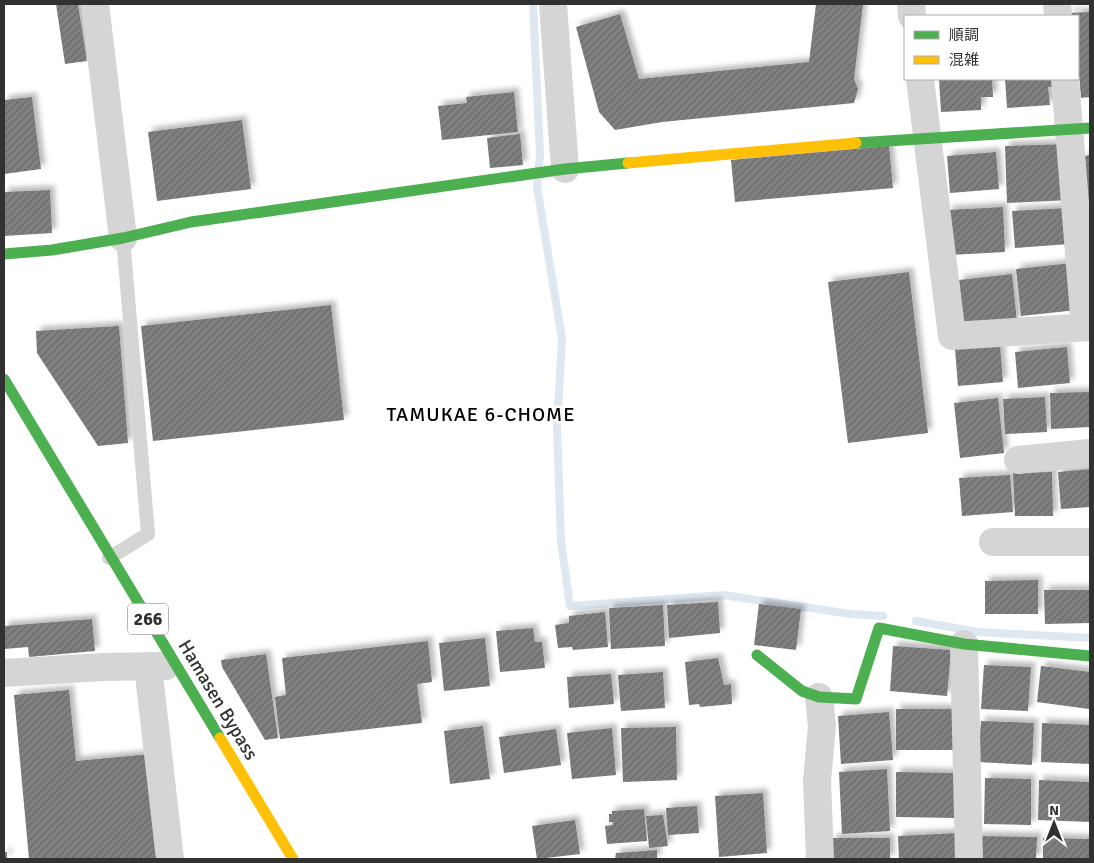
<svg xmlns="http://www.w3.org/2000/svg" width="1094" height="863" font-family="Signika,'Noto Sans JP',sans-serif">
	<defs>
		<pattern id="building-hatch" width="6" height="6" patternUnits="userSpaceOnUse" patternTransform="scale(1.25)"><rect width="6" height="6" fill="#808080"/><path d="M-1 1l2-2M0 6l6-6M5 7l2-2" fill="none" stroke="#696969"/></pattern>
		<filter id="shadow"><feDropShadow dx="4.5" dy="-4.5" stdDeviation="2.5" flood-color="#0004"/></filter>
	</defs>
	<rect width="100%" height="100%" fill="#fff"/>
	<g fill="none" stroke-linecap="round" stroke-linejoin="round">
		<!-- stream -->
		<g stroke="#dde8f0" stroke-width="8">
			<path d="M533,4L540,154L537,187L562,339L557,428L561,541L570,606L723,595L851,614L883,616"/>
			<path d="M916,621L978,632L1090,638"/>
		</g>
	</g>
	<!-- building -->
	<g fill="url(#building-hatch)" filter="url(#shadow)">
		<path d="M56,4H78L87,61L65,64Z"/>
		<path d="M816,4H863L854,79L858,89L854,103L662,122L615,130L599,112L576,27L620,14L639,79L809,62Z"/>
		<path d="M1090,12V97L1081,98L1078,61V16H1068V13Z"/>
		<path d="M939,79H992L993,97H981V110L941,112Z"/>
		<path d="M1005,79H1057V87H1048L1050,105L1007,108Z"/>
		<path d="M514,92L518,132L442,140L438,106L467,103L466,97Z"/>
		<path d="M32,97L41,169L4,174V100Z"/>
		<path d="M242,120L251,189L157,201L148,132Z"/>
		<path d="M520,134L523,165L490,168L487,138Z"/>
		<path d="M1068,144L1070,200L1007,203L1005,146Z"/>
		<path d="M889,146L893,188L735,202L731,160Z"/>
		<path d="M996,152L999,189L950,193L947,156Z"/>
		<path d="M1090,155V200H1087L1084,156Z"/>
		<path d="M50,190L52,233L4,236V192Z"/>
		<path d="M1003,207L1005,252L950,255L948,210Z"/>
		<path d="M1067,208L1069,244L1015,248L1012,211Z"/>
		<path d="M1072,263L1077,310L1021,316L1016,269Z"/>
		<path d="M909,272L928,433L848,443L828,282Z"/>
		<path d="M1012,274L1017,321L964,327L959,280Z"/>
		<path d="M331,305L344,420L153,441L141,326Z"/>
		<path d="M119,326L128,443L98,446L37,353L36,331Z"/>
		<path d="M1000,345L1003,382L958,386L955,349Z"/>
		<path d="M1067,347L1070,383L1018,388L1015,352Z"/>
		<path d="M1090,392V427L1051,429L1050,393Z"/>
		<path d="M1045,397L1047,432L1005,434L1003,399Z"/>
		<path d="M998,398L1004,453L960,458L954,403Z"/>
		<path d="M1090,469V507L1061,509L1058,472Z"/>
		<path d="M1052,472L1053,516H1015L1013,473Z"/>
		<path d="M1010,475L1013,512L962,516L959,478Z"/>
		<path d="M1038,580V614H985V581Z"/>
		<path d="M1044,590H1090V623L1045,624Z"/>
		<path d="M718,602L720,633L669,638L667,605Z"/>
		<path d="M759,604L801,609L796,650L754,645Z"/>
		<path d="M663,605L665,646L611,649L609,608Z"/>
		<path d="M605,612L608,647L573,650L572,647L558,648L555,625L569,623V616Z"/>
		<path d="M92,619L95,651L29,657L28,647L4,649V626Z"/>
		<path d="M533,628L535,642H542L545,668L500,672L496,631Z"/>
		<path d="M485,638L490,686L444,691L439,643Z"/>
		<path d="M428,641L432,682L417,684L422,723L280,739L275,697L286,695L282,658Z"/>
		<path d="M893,646L951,650L947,696L890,691Z"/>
		<path d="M266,654L278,738L265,740L222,667L221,660Z"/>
		<path d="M718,658L724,685L731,684L732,704L700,707L699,704L689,705L685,662Z"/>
		<path d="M984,665L1031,667L1028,711L981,709Z"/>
		<path d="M1041,666L1090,672L1089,709L1037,702Z"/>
		<path d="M663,672L665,708L621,711L618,675Z"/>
		<path d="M611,674L614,704L569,708L567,677Z"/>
		<path d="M69,690L76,761L150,754L160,858L29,859L14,695Z"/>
		<rect x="896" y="709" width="58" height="41"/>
		<path d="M889,712L893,760L841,764L838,716Z"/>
		<path d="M981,721L1034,723L1032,765L978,762Z"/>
		<path d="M1042,723L1090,725V764L1041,762Z"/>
		<path d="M483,726L490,779L450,784L444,731Z"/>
		<path d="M676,727L677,780L623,782L621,728Z"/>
		<path d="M612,728L616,775L572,779L567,733Z"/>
		<path d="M556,729L561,765L504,773L499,737Z"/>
		<path d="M887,769L890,831L842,834L839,772Z"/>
		<path d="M896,772L958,773L957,818L896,817Z"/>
		<path d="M985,778L1031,779V825L984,824Z"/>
		<path d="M1039,780L1090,782V822L1038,820Z"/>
		<path d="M763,793L767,853L719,857L715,796Z"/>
		<path d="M697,806L699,833L668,835L666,808Z"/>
		<path d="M644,809L647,841L607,844L605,826L613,825V822H609V814H612V811Z"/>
		<path d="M663,815L668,846L649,848L646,816Z"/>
		<path d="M575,820L580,854L537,859L532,826Z"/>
		<path d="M958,833L959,859H899L898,836Z"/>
		<path d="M975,836L1037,837L1036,859H975Z"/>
		<rect x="832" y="838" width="58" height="21"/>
		<path d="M1043,838L1090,839V859H1043Z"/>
		<path d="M657,850V859H615L616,853Z"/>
		<rect x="4" y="852" width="3" height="7"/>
	</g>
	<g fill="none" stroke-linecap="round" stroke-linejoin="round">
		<!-- lane -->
		<path stroke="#d5d5d5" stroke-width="14" d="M109,558L148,534L123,238"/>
		<!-- street -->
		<g stroke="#d5d5d5" stroke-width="28">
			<path d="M95,4L123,238"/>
			<path d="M553,4L565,169"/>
			<path d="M911,4L912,16"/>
			<path d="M1057,4L1058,16"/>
			<path d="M920,79L952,336L1090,327"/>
			<path d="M1065,79L1085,327"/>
			<path d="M1018,460L1090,453"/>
			<path d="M993,542H1090"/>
			<path d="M964,644L969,859"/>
			<path d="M148,666L170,859"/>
			<path d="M4,673L103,667L166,666"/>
			<path d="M819,697L822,726L817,781L820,859"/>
		</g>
		<!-- fast -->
		<g stroke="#4caf50" stroke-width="11">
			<path d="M856,143L1090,128"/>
			<path d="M4,254L52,250L123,238L191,222L565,169L628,163"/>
			<path d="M4,379L220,738"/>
			<path d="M757,655L802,691L819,697L856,699L879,628L964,644L1090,656"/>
		</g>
		<!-- slow -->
		<g stroke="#ffc107" stroke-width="11">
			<path d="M628,163L856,143"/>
			<path d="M220,738L293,859"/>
		</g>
	</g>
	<g text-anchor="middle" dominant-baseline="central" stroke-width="5" stroke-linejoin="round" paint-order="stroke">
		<!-- shield labels -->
		<rect fill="#fff" stroke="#6f6f6f" stroke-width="1" x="128" y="603.5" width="40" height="31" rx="4"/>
		<g font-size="18" font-weight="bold" fill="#313131">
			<text x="148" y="619">266</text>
		</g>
		<!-- street labels -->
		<g font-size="19" fill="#313131" stroke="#fff">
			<text transform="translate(218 700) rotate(59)">Hamasen Bypass</text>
		</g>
		<!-- neighbourhood labels -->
		<g font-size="20" letter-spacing="1" fill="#000" stroke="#fff">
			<text x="481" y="414">TAMUKAE 6-CHOME</text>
		</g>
	</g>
	<!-- border -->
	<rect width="1094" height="863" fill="none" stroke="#313131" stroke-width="10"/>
	<!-- legend -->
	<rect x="904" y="15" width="175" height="65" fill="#ffffff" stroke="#adadad"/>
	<rect x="914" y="31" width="25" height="8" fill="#4caf50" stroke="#adadad"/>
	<text x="949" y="40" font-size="15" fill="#313131">順調</text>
	<rect x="914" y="56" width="25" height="8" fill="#ffc107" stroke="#adadad"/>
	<text x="949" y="65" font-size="15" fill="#313131">混雑</text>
	<!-- north arrow -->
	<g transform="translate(1054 823)" stroke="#ffffff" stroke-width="4" paint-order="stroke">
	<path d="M0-4L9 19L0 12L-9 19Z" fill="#313131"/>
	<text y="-8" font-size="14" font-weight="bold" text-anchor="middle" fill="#313131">N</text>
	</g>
</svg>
